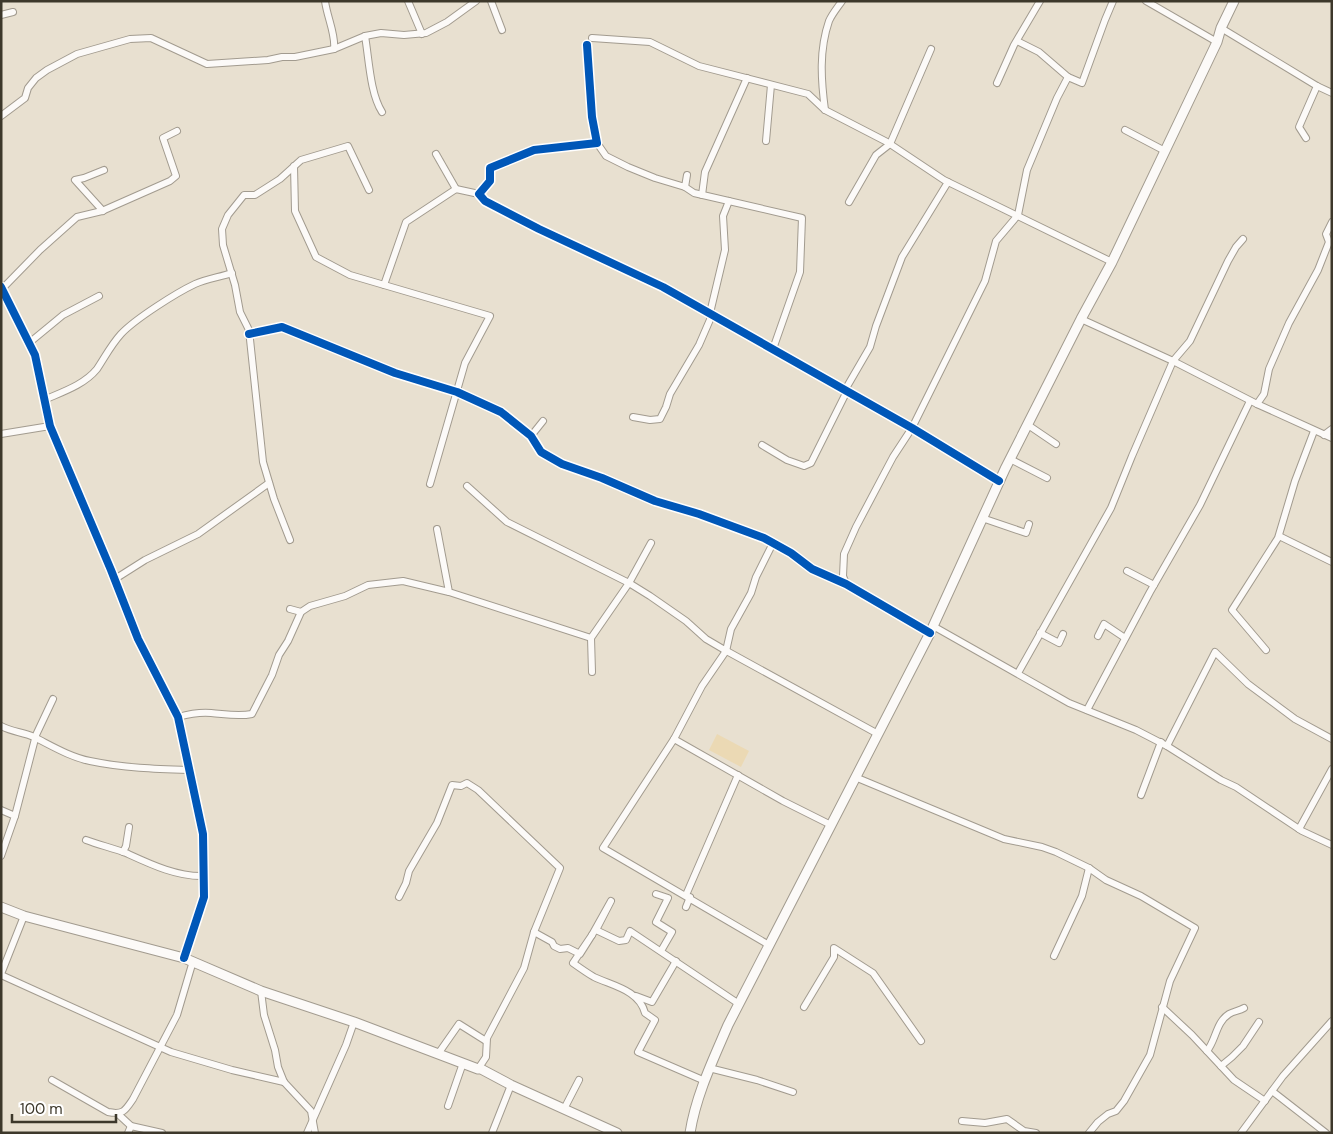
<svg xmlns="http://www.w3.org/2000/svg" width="1333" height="1134" font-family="'DM Sans',sans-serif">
	<rect width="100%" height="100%" fill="#e8e0d0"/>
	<!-- green -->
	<path fill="#ebd9b4" d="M717,734L749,751L741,767L709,750Z"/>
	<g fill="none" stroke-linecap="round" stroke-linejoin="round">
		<!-- street casing -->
		<g stroke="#a29b8f" stroke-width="8">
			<g id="street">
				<path d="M325,1C327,17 336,35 334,49"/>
				<path d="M408,1L422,34"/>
				<path d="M491,1L502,30"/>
				<path d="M1146,1L1217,42"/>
				<path d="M1,15L13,12"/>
				<path d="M1221,28L1317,86L1332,93"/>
				<path d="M365,36C369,59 370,93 382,112"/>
				<path d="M592,38L650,42L699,66L808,94L825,110L887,142L944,180L1112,262"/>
				<path d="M1017,41L1039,52L1068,77"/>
				<path d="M587,45L592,117L597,143L534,150L490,168V181L479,194L485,201L539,229L663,287L912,428L999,481"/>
				<path d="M997,83L1014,45L1040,1"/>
				<path d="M825,110C821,80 819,50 829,21C832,14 838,7 842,1"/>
				<path d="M1,116L25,98L28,88L36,78L47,70L77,54L130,39L151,38L207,64L268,60L282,57H295L334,49L365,36L381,33L404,35L426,33L447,22L476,1"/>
				<path d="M1125,130L1165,151"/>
				<path d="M1306,138L1299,127L1317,86"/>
				<path d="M766,141L771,85"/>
				<path d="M597,143L606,156L628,167L655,178L685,187L687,175"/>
				<path d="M436,154L456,189"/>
				<path d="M294,166L295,211L316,257L350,275L490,316L465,363L430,484"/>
				<path d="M685,187L694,193L802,218L800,272L773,349"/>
				<path d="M702,195L705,172L747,78"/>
				<path d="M849,202L876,155L890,144L931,49"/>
				<path d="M103,211L75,180L84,178L104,170"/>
				<path d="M384,285L406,222L456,189L479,194"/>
				<path d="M1,287L35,355L50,426L111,570L138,639L178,717L203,834L204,897L184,958"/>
				<path d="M2,289L40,250L77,217L102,211L170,181L176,176L163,138L177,131"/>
				<path d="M710,313L725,250L723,216L729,201"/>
				<path d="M1081,319L1173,361L1257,404L1332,438"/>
				<path d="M249,334L282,327L395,373L457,392L501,412L531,436L541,452L562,464L602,478L655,501L699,514L764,538L791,553L812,569L846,584L930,633"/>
				<path d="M29,343L63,315L99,296"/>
				<path d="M845,390L870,347L876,326L902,257L948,182"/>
				<path d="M44,400C62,392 84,385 97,369C105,357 111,345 121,334C135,319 176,293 195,284C206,279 220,277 232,273"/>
				<path d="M1257,404L1264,394L1269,369L1289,323L1318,270L1329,242L1326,234L1332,222"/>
				<path d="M633,417L650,420L660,419L666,407L670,394L699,345L712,315"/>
				<path d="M1028,425L1056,444"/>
				<path d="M1,434L50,426"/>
				<path d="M1324,435L1332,429"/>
				<path d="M531,436L543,421"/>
				<path d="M762,445L787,460L804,466L811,463L847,391"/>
				<path d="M1010,459L1047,478"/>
				<path d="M467,486L507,522L629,583L650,596L686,621L706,639L723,649L878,734"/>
				<path d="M982,518L1026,533L1029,524"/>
				<path d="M437,529L449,592L591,638L629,583L651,543"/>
				<path d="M1279,536L1332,562"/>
				<path d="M290,540L274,499L263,462L249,330L240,312L235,285L223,245L222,229L228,215L244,195H255L280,179L301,160L348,146L369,190"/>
				<path d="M773,543L756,577L751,593L731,629L726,651L702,686L674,739L783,801L831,825"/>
				<path d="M1127,571L1154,585"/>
				<path d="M115,579L145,560L198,534L269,483"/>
				<path d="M846,584L843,576L844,554L856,527L893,457L912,428L985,281L996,241L1018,215L1027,170L1057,98L1068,77L1082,83L1105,20L1113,1"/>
				<path d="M290,609L301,612"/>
				<path d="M933,626L1069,703L1136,730L1167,746L1215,652L1248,684L1295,719L1332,739"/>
				<path d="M1040,633L1059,643L1063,634"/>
				<path d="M1098,636L1104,624L1125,638"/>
				<path d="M591,638L592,672"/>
				<path d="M1266,650L1232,610L1278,538L1295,481L1314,431"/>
				<path d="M1018,673L1111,508L1132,456L1173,361L1190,341L1228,261L1236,247L1243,239"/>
				<path d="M1087,710L1150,592L1200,505L1250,401"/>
				<path d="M178,717C189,714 200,712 211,713C225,714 237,717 252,714L272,675L279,655L288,641L301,612L310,606L345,596L368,585L403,581L449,592"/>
				<path d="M1,726C12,732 23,732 34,737C52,746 70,757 90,761C123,768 156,769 189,770"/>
				<path d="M674,739L603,848L769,945"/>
				<path d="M1167,746L1221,780L1236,787L1302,831L1332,845"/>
				<path d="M855,777L1004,839L1042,847L1056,852L1089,868L1106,880L1141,896L1195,928L1170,981L1150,1055L1124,1101L1116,1111L1108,1114L1098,1122L1089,1133"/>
				<path d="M1141,795L1161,742"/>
				<path d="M1,810L15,816L1,856"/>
				<path d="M15,816L36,735L53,699"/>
				<path d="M1299,829L1332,769"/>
				<path d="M86,840C99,845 113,848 126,853C150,864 177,877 204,876"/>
				<path d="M123,852L126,846L129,827"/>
				<path d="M656,894L668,898L656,922L672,932L661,951"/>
				<path d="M686,895L738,775"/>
				<path d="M399,897L406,883L409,871L437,823L452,785L461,786L467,783L478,790L560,868L534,932L524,968L487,1038L486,1057L478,1069"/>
				<path d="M686,907L690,897"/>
				<path d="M534,932L552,942L554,946L560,949L568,948L580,954L592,935L573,963C580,968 587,973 594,977C613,986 639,990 645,1013L655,1020L638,1052L705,1081"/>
				<path d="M592,935L611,901L596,930L619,941L626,940L630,931L739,1004"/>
				<path d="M1054,956L1082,896L1089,868"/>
				<path d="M1,974L24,916"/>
				<path d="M1,975L171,1052L232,1070L284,1082"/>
				<path d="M261,991L264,1015L275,1050L278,1067L284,1082L311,1111L315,1133"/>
				<path d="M636,996L652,1002L676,961"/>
				<path d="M804,1007L834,957V948L873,973L921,1041"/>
				<path d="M1162,1007L1192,1035L1234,1080L1265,1101"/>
				<path d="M1207,1051C1216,1040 1216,1022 1229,1014C1234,1011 1239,1011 1244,1008"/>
				<path d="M438,1054L459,1024L486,1041"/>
				<path d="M1221,1066L1232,1057L1243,1046L1259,1022"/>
				<path d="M709,1068L757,1080L793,1092"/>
				<path d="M52,1080L108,1112C123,1115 125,1111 133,1099L177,1015L193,961"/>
				<path d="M1272,1091L1326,1133"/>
				<path d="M448,1106L463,1063"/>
				<path d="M564,1109L579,1080"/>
				<path d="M118,1114L131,1126L162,1133"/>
				<path d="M962,1121L985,1123L1007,1119L1024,1131L1036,1133"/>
				<path d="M128,1133L131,1126"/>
				<path d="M307,1133L346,1045L354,1022"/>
				<path d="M492,1133L511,1085"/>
				<path d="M1241,1133L1283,1076L1332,1021"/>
			</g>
		</g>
		<!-- secondary casing -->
		<g stroke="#a29b8f" stroke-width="11">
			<g id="secondary">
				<path d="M1,907L24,916L184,958L261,991L354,1022L478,1069H481L511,1085L617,1133"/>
				<path d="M690,1133C696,1095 713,1060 728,1025L930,633L1005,469L1081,319L1112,262L1217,42L1221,28L1234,1"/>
			</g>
		</g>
		<!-- street -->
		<use href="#street" stroke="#fcfaf8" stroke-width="6"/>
		<!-- secondary -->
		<use href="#secondary" stroke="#fcfaf8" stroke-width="9"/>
		<!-- cycleway casing -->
		<g stroke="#fff" stroke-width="11">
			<g id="cycleway">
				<path d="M587,45L592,117L597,143L534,150L490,168V181L479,194L485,201L539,229L663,287L912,428L999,481"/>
				<path d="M1,287L35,355L50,426L111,570L138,639L178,717L203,834L204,897L184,958"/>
				<path d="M249,334L282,327L395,373L457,392L501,412L531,436L541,452L562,464L602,478L655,501L699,514L764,538L791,553L812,569L846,584L930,633"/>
			</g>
		</g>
		<!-- cycleway -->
		<use href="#cycleway" stroke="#0057b8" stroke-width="8"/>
	</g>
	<!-- border -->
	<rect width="1333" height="1134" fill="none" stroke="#3d382b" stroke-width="5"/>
	<!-- scale -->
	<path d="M12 1114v8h104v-8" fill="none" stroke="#3d382b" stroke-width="2.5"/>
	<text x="20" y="1114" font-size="15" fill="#3d382b" stroke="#ffffff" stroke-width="4" paint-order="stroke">100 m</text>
</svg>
